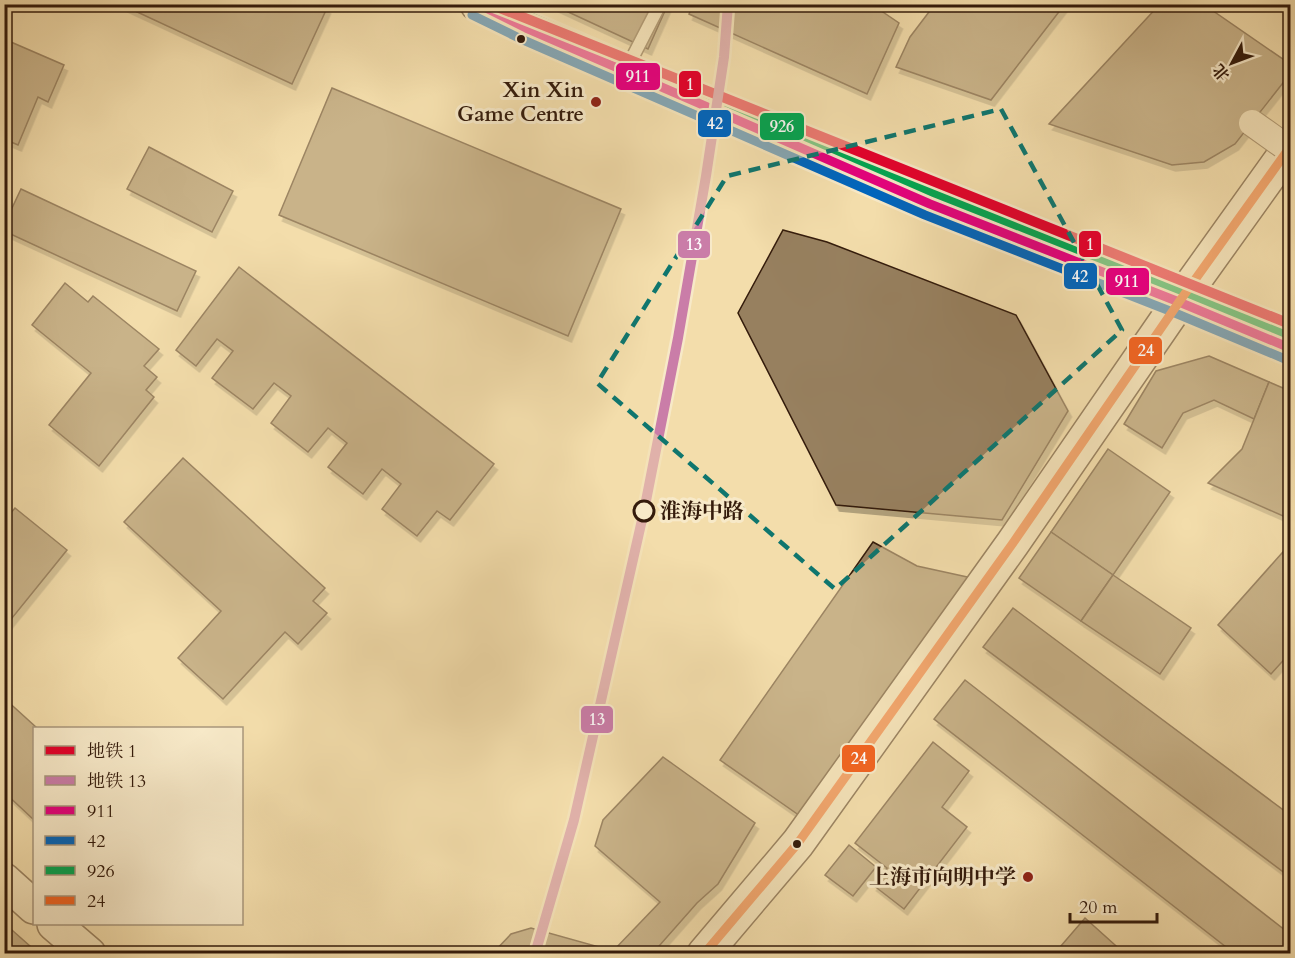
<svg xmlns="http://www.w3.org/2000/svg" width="1295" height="958" font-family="Cardo,'Noto Serif SC',serif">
	<defs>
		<filter id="shadow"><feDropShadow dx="3.5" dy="6" stdDeviation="0" flood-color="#0004"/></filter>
	</defs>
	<rect width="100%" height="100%" fill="#f3ddab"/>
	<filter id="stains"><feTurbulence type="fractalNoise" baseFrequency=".00333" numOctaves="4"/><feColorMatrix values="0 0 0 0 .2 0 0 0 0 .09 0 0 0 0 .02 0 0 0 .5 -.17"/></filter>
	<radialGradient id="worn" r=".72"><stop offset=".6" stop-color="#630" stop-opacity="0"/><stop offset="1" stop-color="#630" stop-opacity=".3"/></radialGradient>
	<!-- building -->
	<g fill="#97805e" stroke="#341b0b" stroke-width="1.5" filter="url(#shadow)">
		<path d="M120,4H321L327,8L292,84Z"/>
		<path d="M551,4H668L648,49Z"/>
		<path d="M693,4H871L899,23L867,94L689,14Z"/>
		<path d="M935,4H1065L991,100L896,67L910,37Z"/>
		<path d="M1160,4H1203L1290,64V74L1235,144L1204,162L1172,165L1049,124Z"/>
		<path d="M4,39L64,65L48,102L38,97L18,145L4,139Z"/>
		<path d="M332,88L621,209L568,336L279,215Z"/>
		<path d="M149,147L233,191L212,232L127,189Z"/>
		<path d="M21,189L196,271L177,311L4,231V225Z"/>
		<path d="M783,230L827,242L1016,315L1068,411L1002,520L836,505L738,313Z"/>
		<path d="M239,267L494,464L450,520L437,511L417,536L382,509L401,484L382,469L363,494L328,467L347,443L328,428L308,452L271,423L291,396L274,383L253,409L212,378L233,351L217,339L196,366L176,350Z"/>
		<path d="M65,283L88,302L93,296L159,349L144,366L157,377L146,390L154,397L99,466L49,425L91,373L32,325Z"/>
		<path d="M1209,356L1269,382L1254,419L1214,400L1183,413L1162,448L1124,424L1156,371Z"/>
		<path d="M1269,382L1290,391V519L1208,483L1242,449Z"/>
		<path d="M1108,449L1170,492L1113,575L1051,532Z"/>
		<path d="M183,458L325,588L313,601L327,613L298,644L285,632L223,699L178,658L221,611L124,522Z"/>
		<path d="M15,508L67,550L4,628V521Z"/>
		<path d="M1051,532L1113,575L1081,621L1019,578Z"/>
		<path d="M873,542L917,566L972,578L803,818L720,760Z"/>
		<path d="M1290,544V653L1271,674L1218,625Z"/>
		<path d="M1113,575L1191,628L1160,674L1081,621Z"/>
		<path d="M1013,608L1290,815V877L983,647Z"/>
		<path d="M965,680L1290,934V954H1235L934,719Z"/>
		<path d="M4,698L37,728H34V820L4,792Z"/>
		<path d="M933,742L969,771L942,807L967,827L904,909L873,885L887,868L855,843Z"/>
		<path d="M663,757L755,823L718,884L697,903L652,954H492L511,934L531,928L613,951L660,902L595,846L603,820Z"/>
		<path d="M849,845L876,867L853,896L825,875Z"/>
		<path d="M1085,918L1125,954H1054Z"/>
		<path d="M4,923L39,954H4Z"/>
	</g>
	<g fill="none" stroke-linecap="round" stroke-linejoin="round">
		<!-- lane casing -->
		<g stroke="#644c33" stroke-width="15">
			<path id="lane" d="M626,70L660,4"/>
		</g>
		<!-- secondary casing -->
		<g stroke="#341b0b" stroke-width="36">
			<g id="secondary">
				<path d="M477,4L526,28L930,204L1179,302L1290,348"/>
				<path d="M4,880L34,907"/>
				<path d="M54,924L89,954"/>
				<path d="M704,954L798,843L1013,543L1179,302L1290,147"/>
			</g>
		</g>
		<!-- lane -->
		<use href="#lane" stroke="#f7e9c8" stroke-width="12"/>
		<!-- secondary -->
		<use href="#secondary" stroke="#f7e9c8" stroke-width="33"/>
		<!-- street-bridge casing -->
		<g stroke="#644c33" stroke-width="28" stroke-linecap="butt">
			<path id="street-bridge" d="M1252,123L1290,150"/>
		</g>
		<!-- street-bridge -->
		<use href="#street-bridge" stroke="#f7e9c8" stroke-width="26"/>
		<!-- bus-1 casing -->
		<g stroke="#f7e9c8" stroke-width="14">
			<path id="bus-1" d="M478,4L526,28L930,204L1179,302L1290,348"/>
		</g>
		<!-- bus-2 casing -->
		<g stroke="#f7e9c8" stroke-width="14">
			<path id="bus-2" d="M472,15L521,39L925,215L1175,313L1285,359"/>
		</g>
		<!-- bus-3 casing -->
		<g stroke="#f7e9c8" stroke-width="14">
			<path id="bus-3" d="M505,4L531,17L935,193L1183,291L1290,335"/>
		</g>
		<!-- bus-4 casing -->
		<g stroke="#f7e9c8" stroke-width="14">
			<path id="bus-4" d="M704,954L798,843L1013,543L1179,302L1290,147"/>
		</g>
		<!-- bus-1 -->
		<use href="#bus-1" stroke="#e5007d" stroke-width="9"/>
		<!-- bus-2 -->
		<use href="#bus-2" stroke="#0065bd" stroke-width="9"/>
		<!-- bus-3 -->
		<use href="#bus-3" stroke="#00a651" stroke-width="9"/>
		<!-- bus-4 -->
		<use href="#bus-4" stroke="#f26522" stroke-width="9"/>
		<!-- metro-1 casing -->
		<g stroke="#f7e9c8" stroke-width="15">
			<path id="metro-1" d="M490,4L1290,324"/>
		</g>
		<!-- metro-2 casing -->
		<g stroke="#f7e9c8" stroke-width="15">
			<path id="metro-2" d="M535,954L574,820L644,511L678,338L706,176L724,57L728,4"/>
		</g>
		<!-- metro-1 -->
		<use href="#metro-1" stroke="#e4002b" stroke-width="10"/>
		<!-- metro-2 -->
		<use href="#metro-2" stroke="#ca7da8" stroke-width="10"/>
	</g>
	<!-- marked area -->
	<path d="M0 0H1295V958H0ZM1001,109L1122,330L835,589L597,383L727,176Z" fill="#f3ddab" fill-opacity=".55" fill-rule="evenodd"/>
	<path fill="none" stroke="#0f766e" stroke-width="4.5" stroke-dasharray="12 8" stroke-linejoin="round" d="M1001,109L1122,330L835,589L597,383L727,176Z"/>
	<!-- markers -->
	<g fill="#341b0b" stroke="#f7e9c8" stroke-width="2">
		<circle cx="521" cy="39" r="5"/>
		<circle cx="797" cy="844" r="5"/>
	</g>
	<g fill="#8f2418" stroke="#f7e9c8" stroke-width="2">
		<circle cx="596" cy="102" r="6"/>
		<circle cx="1028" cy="877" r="6"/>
	</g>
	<circle fill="#f7e9c8" stroke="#341b0b" stroke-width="3" cx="644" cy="511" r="10"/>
	<g text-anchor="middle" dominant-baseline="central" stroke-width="6" stroke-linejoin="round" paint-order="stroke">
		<!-- poi labels -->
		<g font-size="21" font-weight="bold" fill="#341b0b" stroke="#f7e9c8" text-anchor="end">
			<text x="584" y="90">Xin Xin<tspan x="584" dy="24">Game Centre</tspan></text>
			<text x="1016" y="877">上海市向明中学</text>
		</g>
		<!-- stop labels -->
		<g font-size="21" font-weight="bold" fill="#341b0b" stroke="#f7e9c8" text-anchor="start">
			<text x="660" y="511">淮海中路</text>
		</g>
	</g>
	<g stroke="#f7e9c8" stroke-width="2">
		<rect x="615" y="62" width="46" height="29" rx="6" fill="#e5007d"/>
		<rect x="678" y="70" width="24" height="28" rx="6" fill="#e4002b"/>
		<rect x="697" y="109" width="35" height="29" rx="6" fill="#0065bd"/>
		<rect x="759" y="112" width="46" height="29" rx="6" fill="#00a651"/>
		<rect x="1078" y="230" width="24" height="28" rx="6" fill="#e4002b"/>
		<rect x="677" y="230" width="34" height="29" rx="6" fill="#ca7da8"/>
		<rect x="1063" y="262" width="35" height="28" rx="6" fill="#0065bd"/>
		<rect x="1105" y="267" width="45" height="29" rx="6" fill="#e5007d"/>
		<rect x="1128" y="336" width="35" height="29" rx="6" fill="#f26522"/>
		<rect x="580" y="705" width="34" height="29" rx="6" fill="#ca7da8"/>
		<rect x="841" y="744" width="35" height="29" rx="6" fill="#f26522"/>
	</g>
	<g font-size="16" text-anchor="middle" font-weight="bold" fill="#fff">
		<text x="638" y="82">911</text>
		<text x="690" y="90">1</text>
		<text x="715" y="129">42</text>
		<text x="782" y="132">926</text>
		<text x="1090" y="250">1</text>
		<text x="694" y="250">13</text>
		<text x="1080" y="282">42</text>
		<text x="1127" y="287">911</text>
		<text x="1146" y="356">24</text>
		<text x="597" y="725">13</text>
		<text x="859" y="764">24</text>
	</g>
	<!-- margin -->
	<rect width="1295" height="958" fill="none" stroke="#f3ddab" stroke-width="24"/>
	<rect x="6" y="6" width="1283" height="946" fill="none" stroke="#341b0b" stroke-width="3"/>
	<rect x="12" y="12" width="1271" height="934" fill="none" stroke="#341b0b" stroke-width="1.5"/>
	<!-- legend -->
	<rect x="33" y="727" width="210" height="198" fill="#f7e9c8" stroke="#a9977c" stroke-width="1.5"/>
	<rect x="45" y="746" width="30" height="9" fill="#e4002b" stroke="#a9977c" stroke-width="1.5"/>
	<text x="87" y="757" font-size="18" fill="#341b0b">地铁 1</text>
	<rect x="45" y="776" width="30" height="9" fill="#ca7da8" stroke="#a9977c" stroke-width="1.5"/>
	<text x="87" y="787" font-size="18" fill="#341b0b">地铁 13</text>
	<rect x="45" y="806" width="30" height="9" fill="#e5007d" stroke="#a9977c" stroke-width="1.5"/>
	<text x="87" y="817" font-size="18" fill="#341b0b">911</text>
	<rect x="45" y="836" width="30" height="9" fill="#0065bd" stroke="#a9977c" stroke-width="1.5"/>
	<text x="87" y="847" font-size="18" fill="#341b0b">42</text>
	<rect x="45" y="866" width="30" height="9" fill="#00a651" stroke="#a9977c" stroke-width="1.5"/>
	<text x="87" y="877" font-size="18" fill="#341b0b">926</text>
	<rect x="45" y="896" width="30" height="9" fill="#f26522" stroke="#a9977c" stroke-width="1.5"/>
	<text x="87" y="907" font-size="18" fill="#341b0b">24</text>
	<!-- north arrow -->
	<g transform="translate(1232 63) rotate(229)" stroke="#f7e9c8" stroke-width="4.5" paint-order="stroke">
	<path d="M0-4.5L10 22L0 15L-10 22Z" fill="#341b0b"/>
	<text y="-9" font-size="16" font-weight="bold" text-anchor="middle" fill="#341b0b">北</text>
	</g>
	<!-- scale -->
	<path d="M1070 913v9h87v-9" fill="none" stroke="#341b0b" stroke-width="3"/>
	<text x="1079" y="913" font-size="18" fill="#341b0b" stroke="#f7e9c8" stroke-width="4.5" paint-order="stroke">20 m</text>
	<rect width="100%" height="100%" filter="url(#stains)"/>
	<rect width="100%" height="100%" fill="url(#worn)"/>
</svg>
